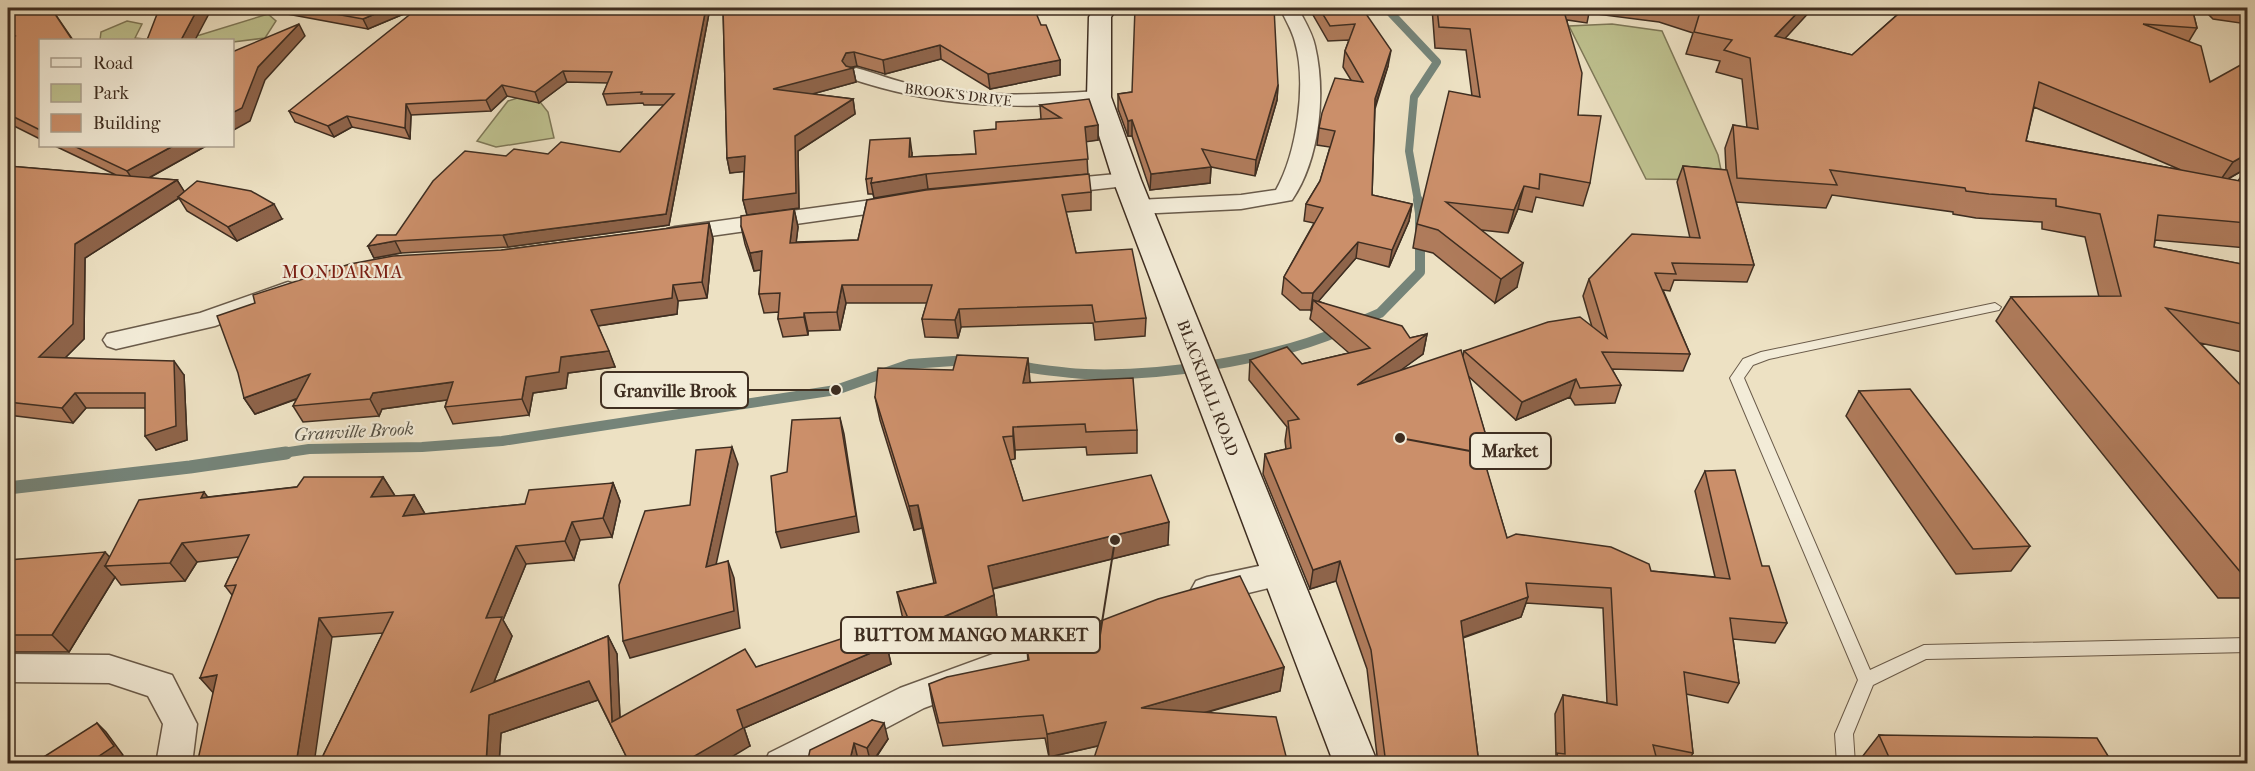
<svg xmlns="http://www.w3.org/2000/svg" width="2255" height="771" font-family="'IM FELL French Canon',serif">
	<rect width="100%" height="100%" fill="#ede1c3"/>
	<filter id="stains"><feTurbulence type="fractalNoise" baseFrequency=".00333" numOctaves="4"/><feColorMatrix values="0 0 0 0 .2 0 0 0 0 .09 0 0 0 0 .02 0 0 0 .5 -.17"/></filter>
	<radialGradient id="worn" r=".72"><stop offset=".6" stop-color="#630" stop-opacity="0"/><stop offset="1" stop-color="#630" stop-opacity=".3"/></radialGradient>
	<!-- green -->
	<g fill="#bec18f" stroke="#7e7858" stroke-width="1.5">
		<path d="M268,14L276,21L265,38L233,42L157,40L200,35Z"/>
		<path d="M127,21L142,24L135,38L154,40H100L101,32Z"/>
		<path d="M1612,24L1662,31L1718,155L1723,180L1646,179L1569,26Z"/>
		<path d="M533,93L548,112L554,138L496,147L477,141L508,101Z"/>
	</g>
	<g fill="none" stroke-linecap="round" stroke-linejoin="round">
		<!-- stream-far2 -->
		<path stroke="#758479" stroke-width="8" d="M1386,8L1437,62L1414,97L1409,151L1418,201"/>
		<!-- stream-far1 -->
		<g stroke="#758479" stroke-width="10">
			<path d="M1359,322L1380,313L1420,272V213L1418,200"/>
			<path d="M1016,366C1039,369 1062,373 1085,374C1161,377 1272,360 1342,330"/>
			<path d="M276,454L309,449L422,447L502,441L836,390L910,364L968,360"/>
		</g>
		<!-- stream -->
		<path stroke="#758479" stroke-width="13" d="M8,488L190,467L286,453"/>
		<!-- service casing -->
		<g stroke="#6a5b4a" stroke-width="2">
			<path id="service" d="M1995,303L2001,307L1999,310L1769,359L1753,365L1744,378L1870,670L1924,645L2248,638V652L1926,659L1873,685L1853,734L1855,764H1837L1835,734L1858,680L1730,378L1743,359L1761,352Z"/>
		</g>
		<!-- minor casing -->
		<g stroke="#6a5b4a" stroke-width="3">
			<g id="minor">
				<path d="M1280,8H1298C1304,20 1312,32 1315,46C1326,93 1320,159 1292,200L1241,209L1137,214L1129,212L1126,207L1129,202L1137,200L1241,195L1276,190C1297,153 1307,83 1295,42C1292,30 1285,19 1280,8Z"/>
				<path d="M856,68C876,73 894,81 914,85C974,98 1038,95 1099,91L1106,93L1109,97L1106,101L1099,103C1011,109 934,107 849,78L846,74L849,70Z"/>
				<path d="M1127,173L1135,175L1138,180L1135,185L1053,194L1045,192L1042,187L1045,182L1053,180Z"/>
				<path d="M901,196L909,198L912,203L909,208L675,241L667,239L663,234L667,229L675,227Z"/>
				<path d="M288,282L297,285L300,290L297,295L215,326L116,349L107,346L103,340L107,334L200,313Z"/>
				<path d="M1282,561L1293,564L1298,573L1293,582L1207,603L1196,599L1191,590L1196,581L1207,577Z"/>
				<path d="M1061,629L1073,633L1077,643L1073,653L924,708L818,764H764L769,753L900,688Z"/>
				<path d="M8,654L109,655L172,675L197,724L192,764H156L163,724L148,696L109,683L8,682Z"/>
			</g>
		</g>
		<!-- secondary casing -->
		<g stroke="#3f2e21" stroke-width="3">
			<path id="secondary" d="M1095,8H1117L1111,17V97L1141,180L1378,764H1334L1113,180L1087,97L1089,17Z"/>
		</g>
		<!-- service -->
		<use href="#service" fill="#f3ecd8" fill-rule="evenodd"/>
		<!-- minor -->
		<use href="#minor" fill="#f3ecd8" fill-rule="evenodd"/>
		<!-- secondary -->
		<use href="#secondary" fill="#f3ecd8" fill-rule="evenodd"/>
	</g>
	<!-- wall -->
	<g fill="#af7b5b" stroke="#3f2e21" stroke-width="1.5" fill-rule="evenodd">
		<path d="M8,8H51L73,40H40V139L8,123Z"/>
		<path d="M279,8H418L368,29L282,13Z"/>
		<path d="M710,8L669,225L508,247L401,253L374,258L368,246L396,235L506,156L620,152L664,105H644L643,103L607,105L603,94L608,83L567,82L539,103L507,96L491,111L411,115L410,139L352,127L334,137L295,122L289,111Z"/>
		<path d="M723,8L1041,25L1060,60V75L990,89L941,59L885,74L857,66L851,67L853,68L856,82L812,94L853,99L855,114L798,151L799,208L747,215L743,200L744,171L730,173L727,158Z"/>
		<path d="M1309,8H1362L1388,66L1375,109L1372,195L1412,204L1409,221L1389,267L1356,258L1318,301L1410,338L1427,334L1423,354L1400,370L1463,356L1464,351L1592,327L1583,296L1589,279L1690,238L1677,182L1683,166L1726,170L1725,148L1733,125L1747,128L1742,79L1716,72L1720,61L1686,54L1693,33L1659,22L1589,13L1587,23L1567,20L1578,115L1590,183L1583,206L1536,197L1532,212L1518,209L1508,233L1481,230L1517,287L1495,303L1433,253L1413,248L1417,224L1472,96L1466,50L1435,48L1432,8H1813L1784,38L1852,55L1899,13L1897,8H2192L2197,28L2189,41L2210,82L2247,168L2228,179L2238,181L2247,168V248L2155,240L2154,247L2247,265V353L2200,343L2247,392V598H2218L1996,321L2011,297H2099L2085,237L2042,229V222L1976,218L1953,214V212L1832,195L1826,208L1736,202L1754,265L1747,282L1674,280L1670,291L1663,290L1690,354L1683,371L1612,369L1621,385L1615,403L1575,405L1570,397L1516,420L1468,376L1491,453L1486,468L1507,538L1651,571L1715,577L1695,491L1705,471L1762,566L1787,623L1775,643L1733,639L1739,683L1728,703L1686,694L1693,753L1687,764H1553L1556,756L1555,714L1563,695L1607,703L1603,608L1526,603L1521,617L1463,638L1479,764H1378L1367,669L1336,581L1310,589L1263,474L1265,454L1286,449L1285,441L1287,427L1249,380L1250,360L1302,364L1349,353L1310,319L1312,309L1311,310H1300L1282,294L1284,277L1314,223L1304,221L1306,204L1320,181L1330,147L1317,145L1319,128L1351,80L1343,67L1345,51L1349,40L1328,41ZM2034,107L2181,170L2026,141Z"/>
		<path d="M2202,8H2247V24L2213,19Z"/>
		<path d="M1278,85L1277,100L1255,176L1211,167L1210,183L1150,190L1132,136H1128L1118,109V94L1132,92Z"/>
		<path d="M1040,105L1098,125V140L1086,141L1088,174L928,189L874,198L873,194H868L866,179L912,153V157L976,154L996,129L1041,119Z"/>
		<path d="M55,146H206L149,178L177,180L184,192L282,219L237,241L187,211L179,198L85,258L84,339L65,358L184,375L187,440L156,450L145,408H86L73,423L8,415V166L116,175Z"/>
		<path d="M1091,192V210L1066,212L1076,253L1146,318L1145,336L1095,340L1093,323L961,327L958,338L925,337L922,319L927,303H846L840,330L808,331V335L783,337L778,319L779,312L764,313L759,294L761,270L754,271L745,244L741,226L794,209L798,227L796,242L858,240L867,200Z"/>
		<path d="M709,223L713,239L707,298L678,301L677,314L598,326L615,367L568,373L566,388L533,393L529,415L453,424L445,407L447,400L382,409L379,416L303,422L293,406L297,399L255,414L244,398L502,250Z"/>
		<path d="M1030,381V382L1137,430V453L1087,455L1086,447L1015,450V459L1010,460L1023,501L1168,545L993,589L997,618L918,653L902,615L897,592L934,583L922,528L914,530L880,420L875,397Z"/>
		<path d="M1859,391L2030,546L2011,571L1956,574L1846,416Z"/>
		<path d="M383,477L395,496L414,495L425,514L525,504L613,483L620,501L612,537L580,540L574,560L526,564L503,620L512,636L494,682L608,636L617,654L620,718L756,667L887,646L891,664L744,728L750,746L630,764L598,700L501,733L499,764H319L383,633L332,637L213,693L232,595L225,586L239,557L197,562L185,581L121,585L115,577L69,652H8V560L109,557L208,497Z"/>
		<path d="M1027,649L1284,667L1280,691L1205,713L1098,746L1049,757L1045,738L943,746L933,707L929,684L1028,661Z"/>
		<path d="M872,720L888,739L872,764H869L858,759L807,764Z"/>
		<path d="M1879,735L2113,764H1865L1862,757Z"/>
	</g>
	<!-- shaded-wall -->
	<g fill="#8e644a" stroke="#3f2e21" stroke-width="1.5">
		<path d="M198,8H212L195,40H181Z"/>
		<path d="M389,8H418L368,29L363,19Z"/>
		<path d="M706,8H710L669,225L508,247L503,235L666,214Z"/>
		<path d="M1802,8H1813L1767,58L1775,36Z"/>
		<path d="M299,24L305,36L265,80L250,121L232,131V113L258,67Z"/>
		<path d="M940,45L941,59L885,74L883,60Z"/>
		<path d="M1391,50L1388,66L1372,115L1375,99Z"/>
		<path d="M854,52L857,66L848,68H853L856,82L776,104L773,89L842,61L846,53Z"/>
		<path d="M1060,60V75L990,89L988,74Z"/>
		<path d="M563,71L567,82L539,103L535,92Z"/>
		<path d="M502,85L507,96L491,111L486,100Z"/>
		<path d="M1278,85L1277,100L1255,176L1256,160Z"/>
		<path d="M853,99L855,114L798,151L799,208L747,215L743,200L795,136Z"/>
		<path d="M406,104L411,115L410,139L405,128Z"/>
		<path d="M347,116L352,127L334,137L328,126Z"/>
		<path d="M1132,120V136H1128V121Z"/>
		<path d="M1098,125V140L1085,142V127Z"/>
		<path d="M910,138L912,153L911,172L909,157Z"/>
		<path d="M173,146H206L136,185L127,171Z"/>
		<path d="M2247,154V168L2217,185L2233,162Z"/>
		<path d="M745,156L749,171L730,173L727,158Z"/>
		<path d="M1211,167L1210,183L1150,190L1151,174Z"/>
		<path d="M926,174L928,189L874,198L871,183Z"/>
		<path d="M177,180L186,194L178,197L179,198L85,258L84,339L51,372L39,357L75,244Z"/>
		<path d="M1524,186L1518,209L1508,233L1514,210Z"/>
		<path d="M274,204L282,219L237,241L228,227Z"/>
		<path d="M1412,204L1409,221L1389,267L1392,250Z"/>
		<path d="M794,209L798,227L794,261L790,243Z"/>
		<path d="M709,223L713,239L707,298L702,282Z"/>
		<path d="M395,241L401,253L374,258L368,246Z"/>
		<path d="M1358,242L1356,258L1317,303L1313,300L1312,309L1311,310L1313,293Z"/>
		<path d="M762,251L767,269L754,271L750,253Z"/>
		<path d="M1523,263L1517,287L1495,303L1501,279Z"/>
		<path d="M673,285L678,301L677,314L597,326L591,310Z"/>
		<path d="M842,285L846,303L840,330L837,312Z"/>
		<path d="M959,309L961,327L958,338L955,320Z"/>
		<path d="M804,313L808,331V335L804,317Z"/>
		<path d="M1427,334L1423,354L1353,405L1357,385Z"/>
		<path d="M609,351L615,367L568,373L566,388L533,393L529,415L522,399L526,377L561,357Z"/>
		<path d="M1028,358L1030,381L1025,406L1023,383Z"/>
		<path d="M174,361L184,375L187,440L156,450L145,436Z"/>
		<path d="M310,374L320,390L255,414L244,398Z"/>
		<path d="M1576,379L1570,397L1516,420L1522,402Z"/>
		<path d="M453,382L461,398L382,409L379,416L370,399L373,393Z"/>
		<path d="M75,393L86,408L73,423L62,408Z"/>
		<path d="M840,418L844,434L859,532L781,548L776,532Z"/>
		<path d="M1013,427L1015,450V459L1013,436Z"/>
		<path d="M732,447L738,464L712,583L706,567Z"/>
		<path d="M383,477L395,496L371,497Z"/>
		<path d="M613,483L620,501L612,537L603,518Z"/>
		<path d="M204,492L218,511L201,498Z"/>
		<path d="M414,495L425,514L403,516Z"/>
		<path d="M918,505L922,528L914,530L909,506Z"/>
		<path d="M572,522L580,540L574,560L565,541Z"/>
		<path d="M1169,522L1168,545L991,589L988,566Z"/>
		<path d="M182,543L197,562L185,581L170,563Z"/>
		<path d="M516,546L526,564L503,620L512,636L483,710L471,692L486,618Z"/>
		<path d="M105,552L117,565L105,566L115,577L69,652L52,635Z"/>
		<path d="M728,561L734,578L740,628L630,658L623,641Z"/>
		<path d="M1340,561L1336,581L1310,589L1313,570Z"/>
		<path d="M994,595L997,618L918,653L913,630Z"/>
		<path d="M1528,597L1521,617L1455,640L1461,621Z"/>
		<path d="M319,618L332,637L314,764H296Z"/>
		<path d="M608,636L617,654L621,740L612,722Z"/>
		<path d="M887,646L891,664L744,728L750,746L720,764H681L737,710Z"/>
		<path d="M1284,667L1280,691L1140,731L1141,708Z"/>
		<path d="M217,675L216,696L200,678Z"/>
		<path d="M589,681L598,700L501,733L499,764H486L489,715Z"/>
		<path d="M1106,722V744L1049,757L1047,734Z"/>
		<path d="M97,723L106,732L123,755L110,764H87Z"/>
		<path d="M884,723L888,739L871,764L867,748Z"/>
		<path d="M854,743L858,759L857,764H849Z"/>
	</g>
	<!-- building -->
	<g fill="#cb8f6a" stroke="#3f2e21" stroke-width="1.5">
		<path d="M8,8H51L71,38L70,40H40V130L8,114V39L15,36L8,32Z"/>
		<path d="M170,8H198L181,40H147L159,9Z"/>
		<path d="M302,8H389L363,19Z"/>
		<path d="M418,8H706L666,214L503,235L395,241L368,246L377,235H396L433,181L465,151L506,156L514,149L548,154L561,142L620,152L674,94H641L642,92L603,94L612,72L563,71L535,92L502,85L486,100L406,104L405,128L347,116L328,126L289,111Z"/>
		<path d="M723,8H1034L1041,25H1046L1060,60L988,74L940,45L883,60L854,52L846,53L842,61L846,66L853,68L773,89L853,99L795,136L796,193L743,200L745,156L727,158Z"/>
		<path d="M1135,8H1274L1278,85L1256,160L1202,149L1211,167L1151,174L1132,120L1128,121L1118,94L1132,92Z"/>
		<path d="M1319,8H1362L1391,50L1375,99L1372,195L1412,204L1392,250L1358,242L1313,293H1302L1284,277L1323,208L1306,204L1320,181L1335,131L1319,128L1322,113L1335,78L1363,82L1345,51L1355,24L1330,26Z"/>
		<path d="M1437,8H1563L1582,73L1578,115L1601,116L1590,183L1540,174L1539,189L1524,186L1514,210L1446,202L1523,263L1501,279L1438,230L1417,224L1449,91L1480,97L1470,29L1439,27Z"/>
		<path d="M1686,8H1802L1775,36L1852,55L1905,8H2192L2197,28L2143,24L2201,46L2210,82L2246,62L2247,63V154L2233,162L2039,82L2026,141L2245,182L2247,174V223L2158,215L2154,247L2247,265V325L2166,308L2247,392V574H2242L2011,297L2121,296L2100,214L2056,206V199L1989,194L1966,191L1965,188L1830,170L1837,185L1737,178L1733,125L1758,129L1750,58L1724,50L1732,40L1694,32L1700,12Z"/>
		<path d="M2223,8H2247V11Z"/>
		<path d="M299,24L258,67L242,108L232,113V52Z"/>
		<path d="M1089,99L1098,125L1085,127L1088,159L926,174L871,183L872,178L866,179L870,140L910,138L909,157L976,154L974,131L996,129V122L1061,118L1040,105Z"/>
		<path d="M74,146H173L127,171Z"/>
		<path d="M8,166L177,180L75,244L73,324L39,357L174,361L176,426L145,436V393H75L62,408L8,402Z"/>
		<path d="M1683,166L1727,170L1754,265L1672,263L1676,274L1655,273L1690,354L1602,352L1621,385L1580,388L1576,379L1522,402L1464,351L1548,322L1580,317L1607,338L1589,279L1632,234L1700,238Z"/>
		<path d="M1089,174L1091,192L1062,195L1076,253L1132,249L1146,318L1095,322L1092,305L959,309L955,320L922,319L932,285H842L837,312L804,313V317L778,319L780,293L759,294L762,251L750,253L741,226V216L794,209L790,243L858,240L867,200L926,190Z"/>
		<path d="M197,181L251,191L274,204L228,227L178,197Z"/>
		<path d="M709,223L702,282L673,285L672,298L591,310L609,351L561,357L559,372L526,377L522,399L445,407L453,382L373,393L370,399L293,406L310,374L244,398L238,373L217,316L255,303L253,295L350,264L393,256L502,250Z"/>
		<path d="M1313,300L1402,326L1410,338L1427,334L1357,385L1461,350L1491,453H1482L1507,538L1516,534L1611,547L1649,564L1651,571L1730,579L1705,471L1735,470L1762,566H1769L1787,623L1730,618L1739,683L1684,672L1693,753L1653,745L1658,764H1559L1557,753L1565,754L1563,695L1617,705L1611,588L1526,583L1528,597L1461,621L1479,764H1386L1371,650L1340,561L1313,570L1265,454L1291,448L1288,421L1299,419L1250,360L1287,347L1302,364L1370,348Z"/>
		<path d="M957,355L1028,358L1023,383L1133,378L1137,430L1086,432L1085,424L1013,427V436L1003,437L1023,501L1151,475L1169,522L988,566L994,595L913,630L897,592L936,583L918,505L909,506L875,397L878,368L953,370Z"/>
		<path d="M1910,389L2030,546L1973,549L1859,391Z"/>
		<path d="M840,418L856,516L776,532L771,476L787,472L792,420Z"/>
		<path d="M732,447L706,567L728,561L734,611L623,641L619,585L645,511L690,505L696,450Z"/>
		<path d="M304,477H383L371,497L414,495L403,516L525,504L529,490L613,483L603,518L572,522L565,541L516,546L486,618L502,617L471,692L608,636L612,722L745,649L756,667L880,626L887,646L737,710L743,728L681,764H630L589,681L489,715L486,764H319L393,612L319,618L296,764H197L217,675L200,678L236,585L225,586L249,535L182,543L170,563L105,566L139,500L204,492L201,498L297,487Z"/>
		<path d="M105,552L52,635H8V560Z"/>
		<path d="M1240,576L1284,667L1141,708L1276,717L1288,764H1092L1106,722L1047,734L1043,715L939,723L929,684L947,677L1029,660L1027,649L1158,599Z"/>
		<path d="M872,720L884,723L867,748L854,743L849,764H807L810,750Z"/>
		<path d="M97,723L114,746L87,764H40L42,758Z"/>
		<path d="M1879,735L2097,738L2113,764H1892Z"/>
	</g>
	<g text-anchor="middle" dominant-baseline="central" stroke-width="4.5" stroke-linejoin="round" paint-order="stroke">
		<!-- far-street labels -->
		<g font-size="14" fill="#3f2e21" stroke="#f3ecd8">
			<text transform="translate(958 95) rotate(7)">BROOK'S DRIVE</text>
		</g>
		<!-- street labels -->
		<g font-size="16" fill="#3f2e21" stroke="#f3ecd8">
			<text transform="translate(1208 388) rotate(69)">BLACKHALL ROAD</text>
		</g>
		<!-- neighbourhood labels -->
		<g font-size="18" letter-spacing="1.5" fill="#7a1f14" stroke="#f3ecd8">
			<text x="343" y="272">MONDARMA</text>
		</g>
		<!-- water labels -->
		<g font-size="18" font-style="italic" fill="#565246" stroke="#f3ecd8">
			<text transform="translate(354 432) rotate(-3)">Granville Brook</text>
		</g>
	</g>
	<!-- callouts -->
	<path fill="none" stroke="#3f2e21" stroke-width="2" d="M836 390L748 390M1400 438L1470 451M1115 540L1100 635"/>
	<g fill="#3f2e21" stroke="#f3ecd8" stroke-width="2">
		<circle cx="836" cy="390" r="6"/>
		<circle cx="1400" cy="438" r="6"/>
		<circle cx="1115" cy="540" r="6"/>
	</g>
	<g fill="#f3ecd8" stroke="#3f2e21" stroke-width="2">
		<rect x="601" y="372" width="147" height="36" rx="6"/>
		<rect x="1470" y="433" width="81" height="36" rx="6"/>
		<rect x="841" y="617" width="259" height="36" rx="6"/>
	</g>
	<g font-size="18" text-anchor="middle" font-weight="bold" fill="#3f2e21">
		<text x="675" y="397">Granville Brook</text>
		<text x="1510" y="457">Market</text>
		<text x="971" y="641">BUTTOM MANGO MARKET</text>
	</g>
	<!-- margin -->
	<rect width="2255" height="771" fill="none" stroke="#ede1c3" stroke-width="30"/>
	<rect x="9" y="9" width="2237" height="753" fill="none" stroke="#3f2e21" stroke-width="3"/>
	<rect x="15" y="15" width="2225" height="741" fill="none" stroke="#3f2e21" stroke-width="1.5"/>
	<!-- legend -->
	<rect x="39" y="39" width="195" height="108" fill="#f3ecd8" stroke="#aba08f" stroke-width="1.5"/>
	<rect x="51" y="58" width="30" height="9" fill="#f3ecd8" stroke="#aba08f" stroke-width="1.5"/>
	<text x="93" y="69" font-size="18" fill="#3f2e21">Road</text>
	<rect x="51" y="84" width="30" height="18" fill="#bec18f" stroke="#aba08f" stroke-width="1.5"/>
	<text x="93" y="99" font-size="18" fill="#3f2e21">Park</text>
	<rect x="51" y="114" width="30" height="18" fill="#cb8f6a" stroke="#aba08f" stroke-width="1.5"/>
	<text x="93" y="129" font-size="18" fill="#3f2e21">Building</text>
	<rect width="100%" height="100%" filter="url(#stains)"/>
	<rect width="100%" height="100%" fill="url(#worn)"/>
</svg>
